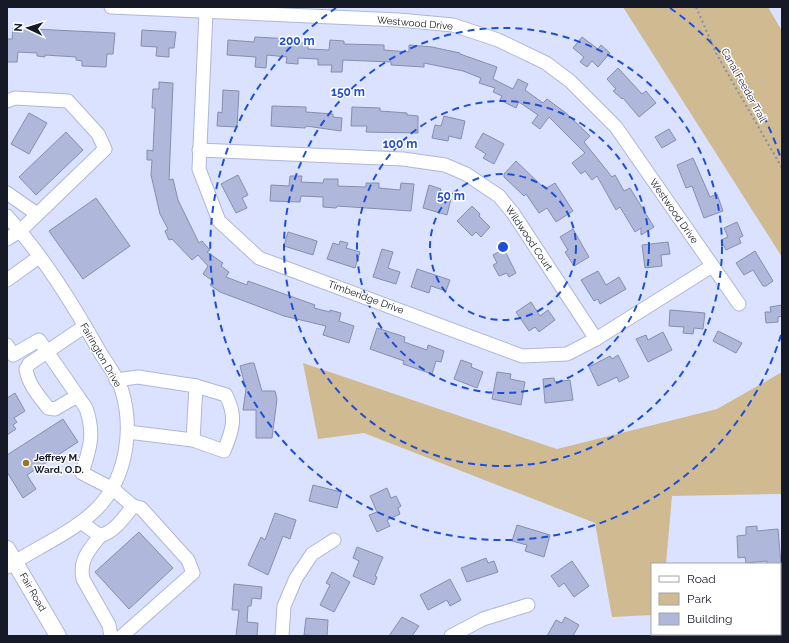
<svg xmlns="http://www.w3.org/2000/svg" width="789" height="643" font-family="Raleway,sans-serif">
	<rect width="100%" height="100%" fill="#dae2ff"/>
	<!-- green -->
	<g fill="#d0ba91">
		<path d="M623,7H768L782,31V257Z"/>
		<path d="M303,363L557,449L717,409L782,372V494L672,496L666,564H652V615L612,617L595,523L364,433L318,439Z"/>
	</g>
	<!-- building -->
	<g fill="#afb8da" stroke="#868eaf">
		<path d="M13,28L115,33L113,54H107L106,67L82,66V61L76,60V57L45,55V57L37,56V53L18,52L17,62H7V39H12Z"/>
		<path d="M142,30L176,32L174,48H169V57L156,56L157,47L141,46Z"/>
		<path d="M255,37L292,39V42L308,43V49L329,50L330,40L344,41V44L384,45V50L409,52V45L432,47L460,53V54L497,67L493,79L513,89L518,79L528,84L525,90L543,103L547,99L566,113L590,136L584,142L612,177L615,175L624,191L630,188L654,227L641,235V228L635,232L620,207L616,210L597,176L592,180L585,171L581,174L572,163L585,153L549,117L540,129L532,123L538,115L519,102L516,108L500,100L502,96L493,92L495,88L479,83L481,78L463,71L424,63V67L391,65V62L343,60L342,72H331L332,65H318V59L298,58V64L286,63L287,57L267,55L266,68L255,67L256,57L227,55L228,40L254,42Z"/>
		<path d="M582,37L598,49L601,45L610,53L598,67L592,61L587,67L580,62L584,57L573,48Z"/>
		<path d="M618,68L642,94L646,91L656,103L639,117L623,98L622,99L613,91L616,89L607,79Z"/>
		<path d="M159,82L173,83L169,180L173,179L178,200L199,243L202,241L210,250L207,252L223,263L221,266L229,272L226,277L247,285L248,281L315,305L314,308L330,312V310L341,313L339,321L354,326L349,343L323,335L326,326L284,316L220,292L210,285L213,281L203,274L208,266L198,255L192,260L172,239L169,240L165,231L168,229L160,214L151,175L152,160H147V150L153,151L155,108H152L153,89H159Z"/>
		<path d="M223,90L239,91L237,127L217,126L218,112L222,113Z"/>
		<path d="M272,106L306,107V112L333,114V117L342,118L341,131L306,126L305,128L271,126Z"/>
		<path d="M352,107L380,108V111L407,113V115L418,116V133L366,132L367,126H351Z"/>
		<path d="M29,113L47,123L29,154L11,144Z"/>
		<path d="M444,116L465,121L461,139L449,136L448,141L432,138L435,125L441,126Z"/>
		<path d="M669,129L676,140L662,148L655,137Z"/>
		<path d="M66,132L83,150L36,195L19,177Z"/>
		<path d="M483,133L504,144L494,164L483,158L486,154L475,147Z"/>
		<path d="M693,158L710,197L717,194L723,211L704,218L692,186L686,188L677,165Z"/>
		<path d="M516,161L545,189L555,183L573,211L556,222L547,208L539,213L526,194L524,196L504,177V174Z"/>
		<path d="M238,175L248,195L242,198L247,208L236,213L221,184Z"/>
		<path d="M290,176H302L301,182L323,183L324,179H338V186L366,187V183H379V188L400,190L401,183L414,184L411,211L337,206L336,208L323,207V197L301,196L300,202L270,201L271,185L289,186Z"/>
		<path d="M429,185L441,189L440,195L451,199L447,215L423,208Z"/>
		<path d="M96,198L130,246L83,279L49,231Z"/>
		<path d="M472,206L480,214L479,216L490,227L481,237L476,232L472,236L457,221Z"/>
		<path d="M737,222L743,236L739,238L741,243L726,250L721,240L728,237L724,228Z"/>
		<path d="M573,229L589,257L574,266L565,252L568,250L560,237Z"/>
		<path d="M288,232L317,241L313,255L284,246Z"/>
		<path d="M340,241L348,243L346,248L360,252L355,268L327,259L333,243L339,245Z"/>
		<path d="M668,242L670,254L661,255L662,266L645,268L642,245Z"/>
		<path d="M382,249L393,252L388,268L400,272L396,284L373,277Z"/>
		<path d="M504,249L516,273L509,277L507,273L499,276L493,265L497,263L493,255Z"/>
		<path d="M755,251L773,281L766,286H763L753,270L744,275L736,263Z"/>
		<path d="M417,269L450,280L446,291L431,286L429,293L411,287Z"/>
		<path d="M598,271L606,285L619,277L626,289L600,304L598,299L594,301L581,280Z"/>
		<path d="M531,302L540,316L548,310L555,320L539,332L535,327L529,331L516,312Z"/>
		<path d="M782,305V316L778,317V322L766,323L765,312H771L770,307Z"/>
		<path d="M670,310L705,313L703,329L694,328L693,334L683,333L684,327L669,326Z"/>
		<path d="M377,328L405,337L404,342L427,350L428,345L444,351L441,362L436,361L432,374L403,364L404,361L370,349Z"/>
		<path d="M718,331L742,343L736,353L713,341Z"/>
		<path d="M663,332L672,350L648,362L636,339L646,335L648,340Z"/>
		<path d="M618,355L629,377L619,382L617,377L598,386L589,367L610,356L612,359Z"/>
		<path d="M461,360L472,364L471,367L483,372L477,388L454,379Z"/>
		<path d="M250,363H254L262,391H275L277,399L272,438H256V410H243L246,389L240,366Z"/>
		<path d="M497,372L511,374L510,379L525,382L521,405L492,399Z"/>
		<path d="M554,378L555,382L570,380L573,400L545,403L543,379Z"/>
		<path d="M15,393L25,411L14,418L17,422L13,425L16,429L7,435V398Z"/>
		<path d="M63,419L78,442L27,475L36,489L23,498L7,472V455Z"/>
		<path d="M313,485L341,492L337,508L309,501Z"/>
		<path d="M387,488L391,498L396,496L401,506L398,508L400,514L387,520L390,526L377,532L369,515L377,512L370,496Z"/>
		<path d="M275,513L296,520L290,539L283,536L268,575L248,565L261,537L265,540Z"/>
		<path d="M517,525L550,535L544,557L525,551L527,545L512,541Z"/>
		<path d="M757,526V531L778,529L781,564H767V561L746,563L745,557L738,558L737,536L746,535V527Z"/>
		<path d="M139,532L173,568L129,609L95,572Z"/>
		<path d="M357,547L383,557L375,576L377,577L374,585L353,576L359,561L353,558Z"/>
		<path d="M486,558L488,563L494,561L498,572L467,582L461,568Z"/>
		<path d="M572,561L589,586L574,597L564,583L559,587L551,576Z"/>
		<path d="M332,572L350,582L334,612L320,605L330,585L326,583Z"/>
		<path d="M450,579L461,600L450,606L447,600L428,610L420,595Z"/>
		<path d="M234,584L262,587L261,599L252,598L251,606H248L247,622L258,623L257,636H236L239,610H232Z"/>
		<path d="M402,617L419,626L412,636H389Z"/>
		<path d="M565,617L579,625L573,636H547L556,620L562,623Z"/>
		<path d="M306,618L328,620L327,636L304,635Z"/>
	</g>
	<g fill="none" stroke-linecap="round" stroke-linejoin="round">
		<!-- minor casing -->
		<g stroke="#aeb7d9" stroke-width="15">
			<g id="minor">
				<path d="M111,7L399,20L453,25L498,40L546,63L570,81L616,127L739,304"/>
				<path d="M206,12L199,169L219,221L259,258L522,356L567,354L596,339L712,266"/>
				<path d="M7,101L15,98L68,101L98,134L105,149L20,231L7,239"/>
				<path d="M199,150L403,159L445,165L466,174L499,196L513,213L596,339"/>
				<path d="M7,193L37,214"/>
				<path d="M7,216C44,257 74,306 101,354C108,365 118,378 122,391C133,428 127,473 102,503C81,529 35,548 7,567"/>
				<path d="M7,280L39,257"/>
				<path d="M7,345L13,355L39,340L86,408C95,434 90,448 82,473L113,489L133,506C124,518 115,531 100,536L81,522"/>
				<path d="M116,380L138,377L196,386L193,440L128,432"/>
				<path d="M77,396L55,409L48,408C39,396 28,384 26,369L29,364L85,326"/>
				<path d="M193,440L224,451C233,429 237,417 226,395L196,386"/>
				<path d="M100,536C89,550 79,560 83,579L109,625L111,636"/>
				<path d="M780,592H782"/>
				<path d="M122,636L193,573L188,560L141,508L133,506"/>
				<path d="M282,636L284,606L296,578L312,554L334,540"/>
				<path d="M451,636L483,619L528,605"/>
				<path d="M742,636V634"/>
			</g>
		</g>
		<!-- major casing -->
		<g stroke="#aeb7d9" stroke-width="18">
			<path id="major" d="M7,549L58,636"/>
		</g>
		<!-- path -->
		<path stroke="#898fa6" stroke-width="2" stroke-dasharray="2 3" stroke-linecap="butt" d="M696,7L717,55L782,168"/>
		<!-- minor -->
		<use href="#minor" stroke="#fff" stroke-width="13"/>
		<!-- major -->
		<use href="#major" stroke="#fff" stroke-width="16"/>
	</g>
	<!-- distance rings -->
	<g fill="none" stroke="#1d4ed8" stroke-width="2" stroke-dasharray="7 5">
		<circle cx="503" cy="247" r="73"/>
		<circle cx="503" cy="247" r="146"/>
		<circle cx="503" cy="247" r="219"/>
		<path d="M781 335A292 292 0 1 1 336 8M670 8A292 292 0 0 1 781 159"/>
	</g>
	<!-- markers -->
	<circle fill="#9b7621" stroke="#fff" stroke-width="1.5" cx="26" cy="463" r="4"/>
	<g text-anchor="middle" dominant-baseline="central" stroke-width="3" stroke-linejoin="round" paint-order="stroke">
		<!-- street labels -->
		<g font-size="10" fill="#161926" stroke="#fff">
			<text transform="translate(415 23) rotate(5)">Westwood Drive</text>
			<text transform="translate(744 85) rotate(61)">Canal Feeder Trail</text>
			<text transform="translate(674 211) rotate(55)">Westwood Drive</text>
			<text transform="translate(529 238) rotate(56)">Wildwood Court</text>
			<text transform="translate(366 297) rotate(20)">Timberidge Drive</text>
			<text transform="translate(101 355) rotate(60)">Fairington Drive</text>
			<text transform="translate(33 592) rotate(60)">Fair Road</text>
		</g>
		<!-- poi labels -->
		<g font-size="10" font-weight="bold" fill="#161926" stroke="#fff" text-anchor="start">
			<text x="34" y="457">Jeffrey M.<tspan x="34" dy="12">Ward, O.D.</tspan></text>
		</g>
	</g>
	<circle cx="503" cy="247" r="6" fill="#1d4ed8" stroke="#fff" stroke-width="2"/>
	<g font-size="12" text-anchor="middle" font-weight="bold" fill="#1d4ed8" stroke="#fff" stroke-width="3" stroke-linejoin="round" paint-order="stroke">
		<text x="297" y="45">200 m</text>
		<text x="348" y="96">150 m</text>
		<text x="400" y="148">100 m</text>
		<text x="451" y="200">50 m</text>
	</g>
	<!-- border -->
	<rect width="789" height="643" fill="none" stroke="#161926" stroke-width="16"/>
	<!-- legend -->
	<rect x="651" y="563" width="130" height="72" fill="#ffffff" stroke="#a2a3a8"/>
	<rect x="659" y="576" width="20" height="6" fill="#ffffff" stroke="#a2a3a8"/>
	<text x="687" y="583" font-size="12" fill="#161926">Road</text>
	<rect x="659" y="593" width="20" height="12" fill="#d0ba91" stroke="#a2a3a8"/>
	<text x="687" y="603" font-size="12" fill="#161926">Park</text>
	<rect x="659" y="613" width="20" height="12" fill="#afb8da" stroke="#a2a3a8"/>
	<text x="687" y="623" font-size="12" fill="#161926">Building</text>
	<!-- north arrow -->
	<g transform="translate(28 28) rotate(274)" stroke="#ffffff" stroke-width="3" paint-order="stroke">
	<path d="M0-3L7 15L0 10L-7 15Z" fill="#161926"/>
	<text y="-6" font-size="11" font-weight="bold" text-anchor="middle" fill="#161926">N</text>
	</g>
</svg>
